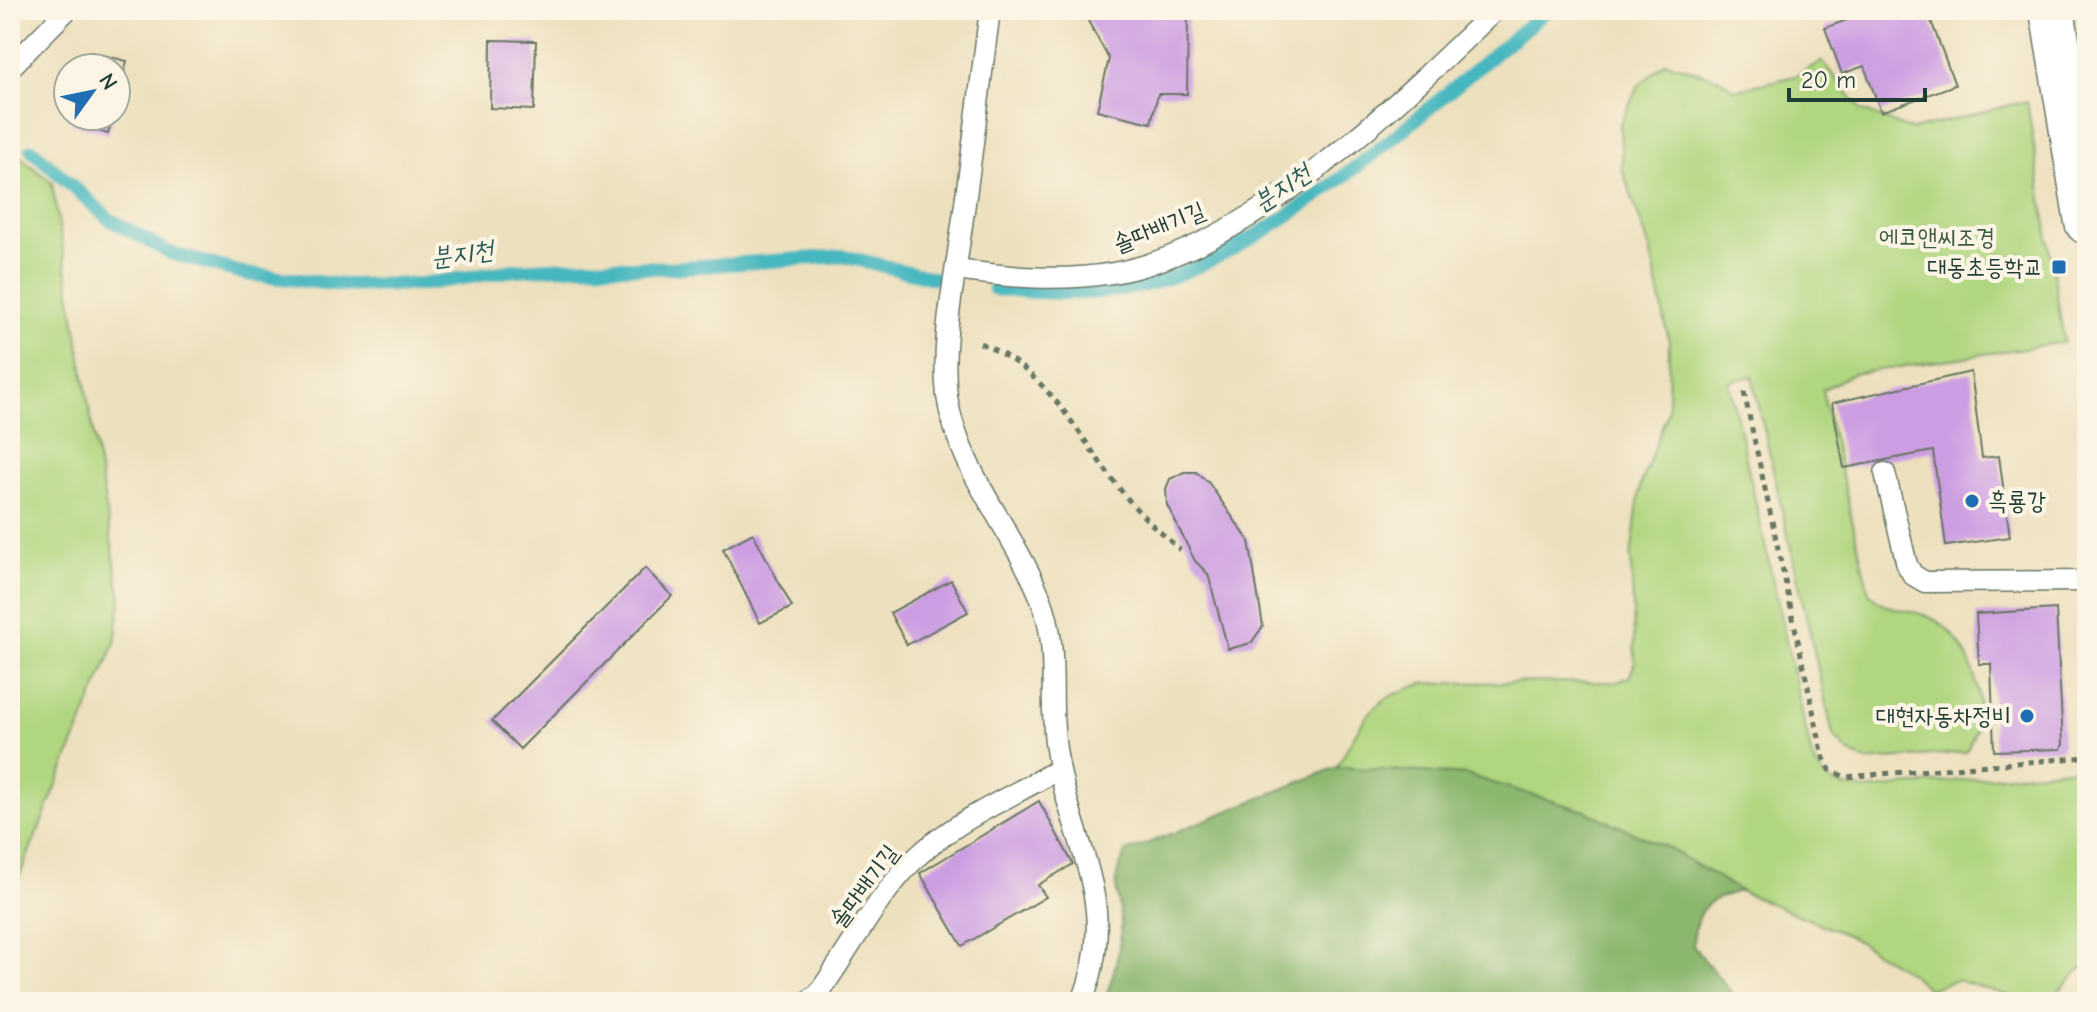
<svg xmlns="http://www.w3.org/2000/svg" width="2097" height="1012" font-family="'Comic Neue','Poor Story',sans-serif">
	<rect width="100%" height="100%" fill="#fcf5e5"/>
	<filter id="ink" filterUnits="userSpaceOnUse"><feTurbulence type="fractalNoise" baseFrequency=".0125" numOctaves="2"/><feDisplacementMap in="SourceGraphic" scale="16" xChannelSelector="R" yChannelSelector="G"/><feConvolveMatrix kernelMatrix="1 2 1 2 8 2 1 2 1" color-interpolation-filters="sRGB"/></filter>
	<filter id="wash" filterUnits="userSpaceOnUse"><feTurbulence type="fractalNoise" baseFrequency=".006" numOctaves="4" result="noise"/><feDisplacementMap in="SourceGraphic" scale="32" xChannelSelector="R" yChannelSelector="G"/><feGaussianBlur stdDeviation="1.8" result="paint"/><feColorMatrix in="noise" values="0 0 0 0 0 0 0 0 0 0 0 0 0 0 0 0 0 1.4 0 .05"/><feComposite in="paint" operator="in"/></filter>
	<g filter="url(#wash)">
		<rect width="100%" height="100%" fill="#ede0be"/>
		<!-- green -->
		<g fill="#b0d67f" stroke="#688a5a" stroke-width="2">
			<path d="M1822,61L1862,111L1912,130L2027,101L2064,342L1852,374L1822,390L1869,593C1891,613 1899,606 1924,615C1964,629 1984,684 1978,723C1976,732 1970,743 1966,752L1867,761L1849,753L1833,735L1752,376L1729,382L1812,758C1825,784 1837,787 1865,790L2087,767V963L2047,1002H2029L1957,980L1928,989L1911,974L1849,936L1740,891L1668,848L1585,811L1467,775L1337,767C1365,718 1367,699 1426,683L1618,682L1630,676L1635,663L1631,557L1640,487L1668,410L1669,341L1650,249L1622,169L1620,124L1638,86L1666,62L1720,79L1735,90L1795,76Z"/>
			<path d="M10,148L52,183L121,600L115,643L10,899Z"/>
		</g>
		<!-- forest -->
		<path fill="#8cb76e" stroke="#567a51" stroke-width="2" d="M1337,767L1467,775L1585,811L1668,848L1740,891C1705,900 1695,908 1693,946L1739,1002H1104C1113,976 1122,948 1121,920C1118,886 1110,887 1126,852Z"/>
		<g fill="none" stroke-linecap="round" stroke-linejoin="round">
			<!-- stream -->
			<g stroke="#47b7bf" stroke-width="14">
				<path d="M32,150L109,219L170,253L246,274L342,285L424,284L515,270L585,266L671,268L843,256L933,278"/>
				<path d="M994,289C1048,293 1103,298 1156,282C1293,239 1435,99 1548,10"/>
			</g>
		</g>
		<g id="blocks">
			<!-- building -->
			<g fill="#cc9de2">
				<path d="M1082,10H1188L1187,94H1158L1151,123L1097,110L1109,59Z"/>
				<path d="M1843,10H1927L1955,85L1881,112L1864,66L1842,74L1825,28L1847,20Z"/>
				<path d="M491,40L536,41L534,110L490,108Z"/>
				<path d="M90,52L127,61L116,104V68H85Z"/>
				<path d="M73,116H113L108,134L71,123Z"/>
				<path d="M1971,372L1982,458L1999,456L2010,537L1946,546L1933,451L1844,468L1832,403Z"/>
				<path d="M1184,472H1196L1208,482L1249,541L1263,626L1251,643L1228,649L1208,574L1195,561L1167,505L1166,489L1170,479Z"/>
				<path d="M753,533L792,607L760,623L723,549Z"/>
				<path d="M645,568L672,596L520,749L492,721Z"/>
				<path d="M951,580L968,612L907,645L890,613Z"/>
				<path d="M2056,609L2063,744L2061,749L1994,751L1991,664H1979L1976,614Z"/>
				<path d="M1039,801L1073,864L1038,885L1046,897L962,946L920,873Z"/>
			</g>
		</g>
	</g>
	<g filter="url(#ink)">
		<use href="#blocks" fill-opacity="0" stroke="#677664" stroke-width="2"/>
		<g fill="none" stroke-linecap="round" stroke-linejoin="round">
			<!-- lane casing -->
			<g stroke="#677664" stroke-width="23">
				<g id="lane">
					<path d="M990,10C980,86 971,163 960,239C953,289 941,345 947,396C957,469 1014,531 1041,599C1060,648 1048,699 1056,749C1070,846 1122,900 1082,1002"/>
					<path d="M10,68L67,10"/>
					<path d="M956,270C1009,277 1060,282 1113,273C1250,249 1398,104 1495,10"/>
					<path d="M1885,473L1907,565L1913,575L1925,582L2087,581"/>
					<path d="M807,1002L818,994C851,948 878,894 919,855C958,819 1013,796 1059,769"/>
				</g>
			</g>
			<!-- secondary casing -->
			<g stroke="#677664" stroke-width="47">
				<path id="secondary" d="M2052,10L2087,222"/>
			</g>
			<!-- path -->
			<g stroke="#677664" stroke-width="5" stroke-dasharray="6 6" stroke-linecap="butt">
				<path d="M615,19V10"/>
				<path d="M980,343C1053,374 1076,435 1123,493C1139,514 1160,532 1180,550"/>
				<path d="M1744,392L1823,756L1830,770L1845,777L2087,757"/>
			</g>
			<!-- lane -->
			<use href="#lane" stroke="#fff" stroke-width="20"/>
			<!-- secondary -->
			<use href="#secondary" stroke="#fff" stroke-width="44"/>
		</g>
	</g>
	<!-- markers -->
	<g fill="#1f6fb2" stroke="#fcf5e5" stroke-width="3">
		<rect x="2051" y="259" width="16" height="16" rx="4"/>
		<circle cx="1972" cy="501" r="8"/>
		<circle cx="2027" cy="716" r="8"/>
	</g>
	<g text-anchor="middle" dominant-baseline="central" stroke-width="8" stroke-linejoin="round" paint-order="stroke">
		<!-- street labels -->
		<g font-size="24" fill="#1f3d34" stroke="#fcf5e5">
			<text transform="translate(1159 227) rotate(-22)">솔따배기길</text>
			<text transform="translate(864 886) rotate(-53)">솔따배기길</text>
		</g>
		<!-- park labels -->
		<g font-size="24" fill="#3c5c43" stroke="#fcf5e5">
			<text x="1937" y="237">에코앤씨조경</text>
		</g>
		<!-- poi labels -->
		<g font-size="24" fill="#1f3d34" stroke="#fcf5e5" text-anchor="end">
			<text x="2043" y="267">대동초등학교</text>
			<text x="1988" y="501" text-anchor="start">흑룡강</text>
			<text x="2011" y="716">대현자동차정비</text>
		</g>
		<!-- water labels -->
		<g font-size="26" font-style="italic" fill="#295c57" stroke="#fcf5e5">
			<text transform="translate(1282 188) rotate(-34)">분지천</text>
			<text transform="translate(462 254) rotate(-8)">분지천</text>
		</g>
	</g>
	<!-- margin -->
	<rect width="2097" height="1012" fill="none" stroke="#fcf5e5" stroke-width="40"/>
	<!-- north arrow -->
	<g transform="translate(92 92) rotate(57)"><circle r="38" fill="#fcf5e5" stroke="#a4ab9e" stroke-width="2"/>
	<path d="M0-6L14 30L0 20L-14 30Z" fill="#1f6fb2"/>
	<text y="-12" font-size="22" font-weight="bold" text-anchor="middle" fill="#1f3d34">N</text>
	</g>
	<!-- scale -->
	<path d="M1789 88v12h136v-12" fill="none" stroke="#1f3d34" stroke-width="4"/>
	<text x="1801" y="88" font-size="24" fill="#1f3d34" stroke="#fcf5e5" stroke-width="6" paint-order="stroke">20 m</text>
</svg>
